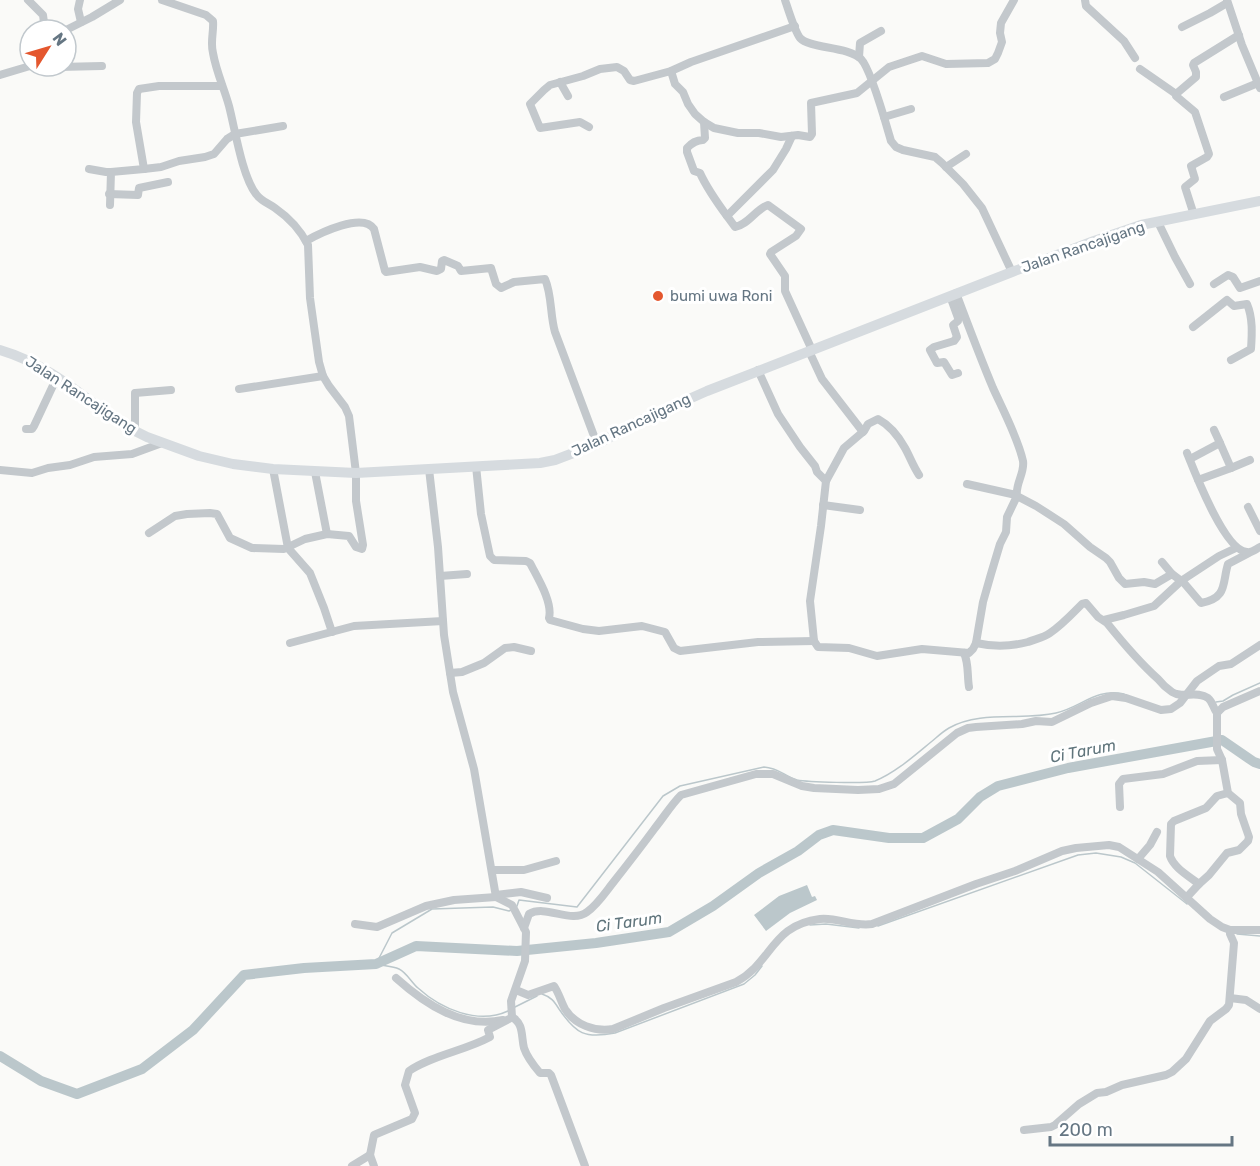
<svg xmlns="http://www.w3.org/2000/svg" width="1260" height="1166" font-family="Rubik,sans-serif">
	<rect width="100%" height="100%" fill="#fafaf8"/>
	<!-- water -->
	<path fill="#bbc7cb" d="M807,885L812,897L815,896L817,900L790,913L766,931L754,915L779,896Z"/>
	<g fill="none" stroke-linecap="round" stroke-linejoin="round">
		<!-- stream -->
		<g stroke="#bbc7cb" stroke-width="1.5">
			<path d="M1216,702L1223,701L1233,695L1260,683"/>
			<path d="M517,906L519,900L577,907L663,796L680,786L764,767C779,768 784,776 797,780C807,782 866,784 875,781C895,773 914,756 931,742C936,738 942,732 949,728C981,710 1022,721 1056,713C1082,707 1095,688 1124,694"/>
			<path d="M810,925L826,924L859,928"/>
			<path d="M878,926L1078,855L1096,853L1121,857L1135,863L1187,904"/>
			<path d="M1237,934L1260,936"/>
			<path d="M542,994C551,997 554,1001 559,1009C576,1034 585,1039 615,1033L744,984L755,975L762,966"/>
			<path d="M515,1007L537,996"/>
			<path d="M508,1011C478,1025 441,1009 418,988C412,983 406,972 399,969C392,966 383,966 376,964L392,933L432,909L493,907L509,911L511,910"/>
		</g>
		<!-- river -->
		<path stroke="#bbc7cb" stroke-width="10" d="M0,1056L41,1081L77,1094L142,1069L193,1030L244,975L304,968L376,964L416,946L517,951L596,943L669,932L713,906L759,873L798,851L819,835L833,830L889,838H923L958,819L980,797L998,786L1068,768L1222,740L1254,762L1260,764"/>
		<!-- minor -->
		<g stroke="#c3c8cc" stroke-width="8">
			<path d="M28,0L43,15L45,30"/>
			<path d="M80,0L78,9L81,22"/>
			<path d="M785,0C788,9 795,32 800,38C810,49 848,46 861,59C871,69 886,124 891,141L896,147L903,150L935,157L942,163L963,184L982,208L1012,272"/>
			<path d="M1085,0L1086,6L1124,41L1135,58"/>
			<path d="M1227,0L1242,45L1260,88"/>
			<path d="M1182,27L1210,13L1227,3"/>
			<path d="M66,30L92,17L120,0"/>
			<path d="M859,57L860,43L881,31"/>
			<path d="M44,66L59,67L102,66"/>
			<path d="M1140,69L1176,94"/>
			<path d="M671,71L675,84L683,92L688,104L695,114L704,122L714,128L738,133H759L781,137L798,135L810,137L812,134L811,103L857,93L889,67L922,56L946,64L988,63L995,59L998,53L1002,42L1000,33L1001,23L1014,0"/>
			<path d="M0,75L30,66"/>
			<path d="M560,82L568,96"/>
			<path d="M1224,97L1258,83"/>
			<path d="M884,117L911,109"/>
			<path d="M704,122L705,138L703,140C696,140 692,143 687,148V152L694,171L700,173C709,193 722,209 735,227C748,225 756,209 768,205L801,229L796,236L771,252L770,254L785,276V291L812,350"/>
			<path d="M589,127L580,122L540,128L530,104L544,90L550,85L583,76L600,69L617,67L624,71L630,80L634,81L671,71L691,62L795,26"/>
			<path d="M946,167L966,154"/>
			<path d="M89,169L106,172H111"/>
			<path d="M144,169L161,167L179,161L205,157L214,154L227,139L235,134L283,126"/>
			<path d="M109,194L138,195L139,188L168,182"/>
			<path d="M110,205L111,172L144,169L136,122L137,93L139,89L159,86H222"/>
			<path d="M1194,215L1185,187L1195,179L1191,166L1207,157L1209,154L1195,112L1176,96V94L1196,77V72L1193,65L1194,63L1239,35"/>
			<path d="M727,216L773,170L786,149L792,136"/>
			<path d="M1158,222L1175,257L1190,284"/>
			<path d="M306,241C320,233 363,212 374,229L385,271L386,272L420,267L437,271L441,269L442,261L444,260L458,266L461,271L491,268L496,284L501,288L514,282L545,279C552,295 550,315 555,332L597,444"/>
			<path d="M1214,284L1228,275L1233,277L1240,288L1260,281"/>
			<path d="M956,293C968,325 980,357 993,388C1003,410 1018,438 1023,461C1025,473 1015,484 1017,496L1036,506L1064,524L1090,547L1106,558L1110,562L1119,578L1125,584L1144,582L1155,584L1172,574L1184,583L1201,603C1228,598 1222,583 1228,564L1249,553"/>
			<path d="M950,296L958,318V321L953,325L957,337L954,341L934,347L930,350L937,363L944,362L952,375L958,373"/>
			<path d="M1193,327L1227,300L1234,306L1247,304C1253,318 1252,334 1251,349L1231,360"/>
			<path d="M809,351L822,379L863,432"/>
			<path d="M758,370L778,414L800,447L815,466L817,472L826,481"/>
			<path d="M239,389L323,376"/>
			<path d="M26,429H32L34,426L57,377"/>
			<path d="M135,431V393L171,390"/>
			<path d="M1220,443L1231,468L1250,460"/>
			<path d="M1187,453C1195,473 1225,551 1247,552C1252,553 1256,549 1260,547"/>
			<path d="M1190,459L1220,443L1214,430"/>
			<path d="M476,466L481,514L490,556L494,560L526,561L530,563C537,577 553,602 549,618L550,620L583,629L599,631L642,626L665,632L674,648L680,651L758,642L814,641"/>
			<path d="M273,469L288,548L310,573L324,608L332,632"/>
			<path d="M429,469L438,547L444,635L453,692L474,769L496,897L512,905L526,932L525,961L511,1001L512,1017"/>
			<path d="M0,470L32,473L48,468L70,465L94,457L132,454L162,443"/>
			<path d="M315,472L327,534"/>
			<path d="M919,475C913,466 910,457 905,448C899,437 889,425 878,419L868,424L864,431L844,448L826,481L821,526L810,601L814,641L818,647L849,648L877,656L922,649L969,653L973,649L976,643"/>
			<path d="M1198,480L1231,468"/>
			<path d="M967,484L1016,495"/>
			<path d="M1017,496L1007,517L1006,532L1000,544L991,574L983,602L976,643C994,647 1009,647 1028,642C1035,639 1043,638 1050,633C1062,625 1072,614 1082,604L1086,603L1098,617L1107,623C1123,643 1139,662 1158,679C1162,684 1166,688 1172,692C1183,699 1197,690 1208,698C1213,702 1213,708 1217,713"/>
			<path d="M823,505L860,510"/>
			<path d="M1248,507L1260,531"/>
			<path d="M149,533L175,516L187,514L210,513L217,514L230,538L252,548L284,549L305,539L327,534L349,536L356,547L362,549L363,545L356,501V473L349,416L345,407L329,386L323,376L319,362L310,298L308,245C301,231 288,217 275,208C268,203 261,201 256,194C242,176 235,129 229,106C224,88 216,71 213,53C210,42 214,32 213,21L206,15L162,0"/>
			<path d="M1162,562L1172,574"/>
			<path d="M440,576L467,574"/>
			<path d="M1104,620L1124,615L1154,606L1181,581L1219,556L1236,548"/>
			<path d="M290,643L354,626L443,621"/>
			<path d="M964,653C969,664 967,675 969,687"/>
			<path d="M450,673L462,672L484,663L505,648L514,647L531,651"/>
			<path d="M1228,793L1240,803L1241,814L1249,837L1248,841L1239,850L1227,853L1209,875L1199,884C1189,876 1174,868 1170,856L1171,824L1174,821L1206,808L1217,796L1228,793L1222,760L1217,749V713L1223,707L1260,691"/>
			<path d="M1120,807L1119,784L1123,779L1163,774L1197,761L1222,760"/>
			<path d="M1138,859L1150,845L1157,832"/>
			<path d="M492,870H524L556,861"/>
			<path d="M496,895L521,892L547,898"/>
			<path d="M1187,897L1199,884"/>
			<path d="M355,924L377,927L426,906L454,900L496,897"/>
			<path d="M524,928L529,914C546,904 571,924 587,912C597,905 605,893 612,884C627,865 641,847 655,828C664,817 671,805 681,795L756,774H773L802,786L814,788L858,790L879,789L894,784L957,733L968,728L976,727L1022,724L1036,721L1052,722L1091,703L1112,696L1126,698L1161,710L1171,709L1180,703L1197,681L1219,666L1231,664L1260,645"/>
			<path d="M396,978C425,1004 462,1029 503,1020"/>
			<path d="M516,990L528,995L554,986C559,993 561,1002 565,1009C575,1025 595,1032 613,1029L664,1008L736,982C773,962 771,925 820,919C837,917 854,927 872,924L976,884L1015,871L1062,851L1076,848L1109,845L1119,847L1158,872L1210,919L1222,927L1230,930H1260"/>
			<path d="M1230,998L1246,1000L1260,1009"/>
			<path d="M512,1017C524,1024 521,1036 524,1048C527,1057 534,1066 540,1073H549L551,1075L585,1166"/>
			<path d="M1024,1130L1051,1127L1055,1125L1079,1104L1097,1093L1106,1092L1122,1085L1166,1075L1172,1072L1186,1059L1210,1021L1226,1009L1229,1005L1234,943L1230,934V930"/>
			<path d="M352,1166L370,1155"/>
			<path d="M374,1166L370,1155L374,1135L412,1119L415,1113L405,1085L409,1071C433,1055 464,1051 490,1037L488,1030L509,1019"/>
		</g>
		<!-- major -->
		<path stroke="#d6dbdf" stroke-width="10" d="M0,350C48,364 81,395 121,424L147,437L199,456L233,464L273,469L356,473L540,463L555,460L597,444L644,419L707,391L1012,272L1094,241L1141,225L1260,201"/>
	</g>
	<!-- markers -->
	<circle fill="#e4572e" stroke="#fff" stroke-width="2" cx="658" cy="296" r="6"/>
	<g text-anchor="middle" dominant-baseline="central" stroke-width="6" stroke-linejoin="round" paint-order="stroke">
		<!-- street labels -->
		<g font-size="15" fill="#657683" stroke="#fff">
			<text transform="translate(1083 247) rotate(-19)">Jalan Rancajigang</text>
			<text transform="translate(81 395) rotate(33)">Jalan Rancajigang</text>
			<text transform="translate(631 425) rotate(-25)">Jalan Rancajigang</text>
		</g>
		<!-- poi labels -->
		<g font-size="15" fill="#657683" stroke="#fff" text-anchor="start">
			<text x="670" y="296">bumi uwa Roni</text>
		</g>
		<!-- water labels -->
		<g font-size="16" font-style="italic" fill="#60757c" stroke="#fff">
			<text transform="translate(1083 751) rotate(-11)">Ci Tarum</text>
			<text transform="translate(629 922) rotate(-8)">Ci Tarum</text>
		</g>
	</g>
	<!-- north arrow -->
	<g transform="translate(48 48) rotate(53)"><circle r="28" fill="#ffffff" stroke="#c1c8cd" stroke-width="1.5"/>
	<path d="M0-4.5L10 22L0 15L-10 22Z" fill="#e4572e"/>
	<text y="-9" font-size="16" font-weight="bold" text-anchor="middle" fill="#657683">N</text>
	</g>
	<!-- scale -->
	<path d="M1050 1136v9h182v-9" fill="none" stroke="#657683" stroke-width="3"/>
	<text x="1059" y="1136" font-size="18" fill="#657683" stroke="#ffffff" stroke-width="4.5" paint-order="stroke">200 m</text>
</svg>
